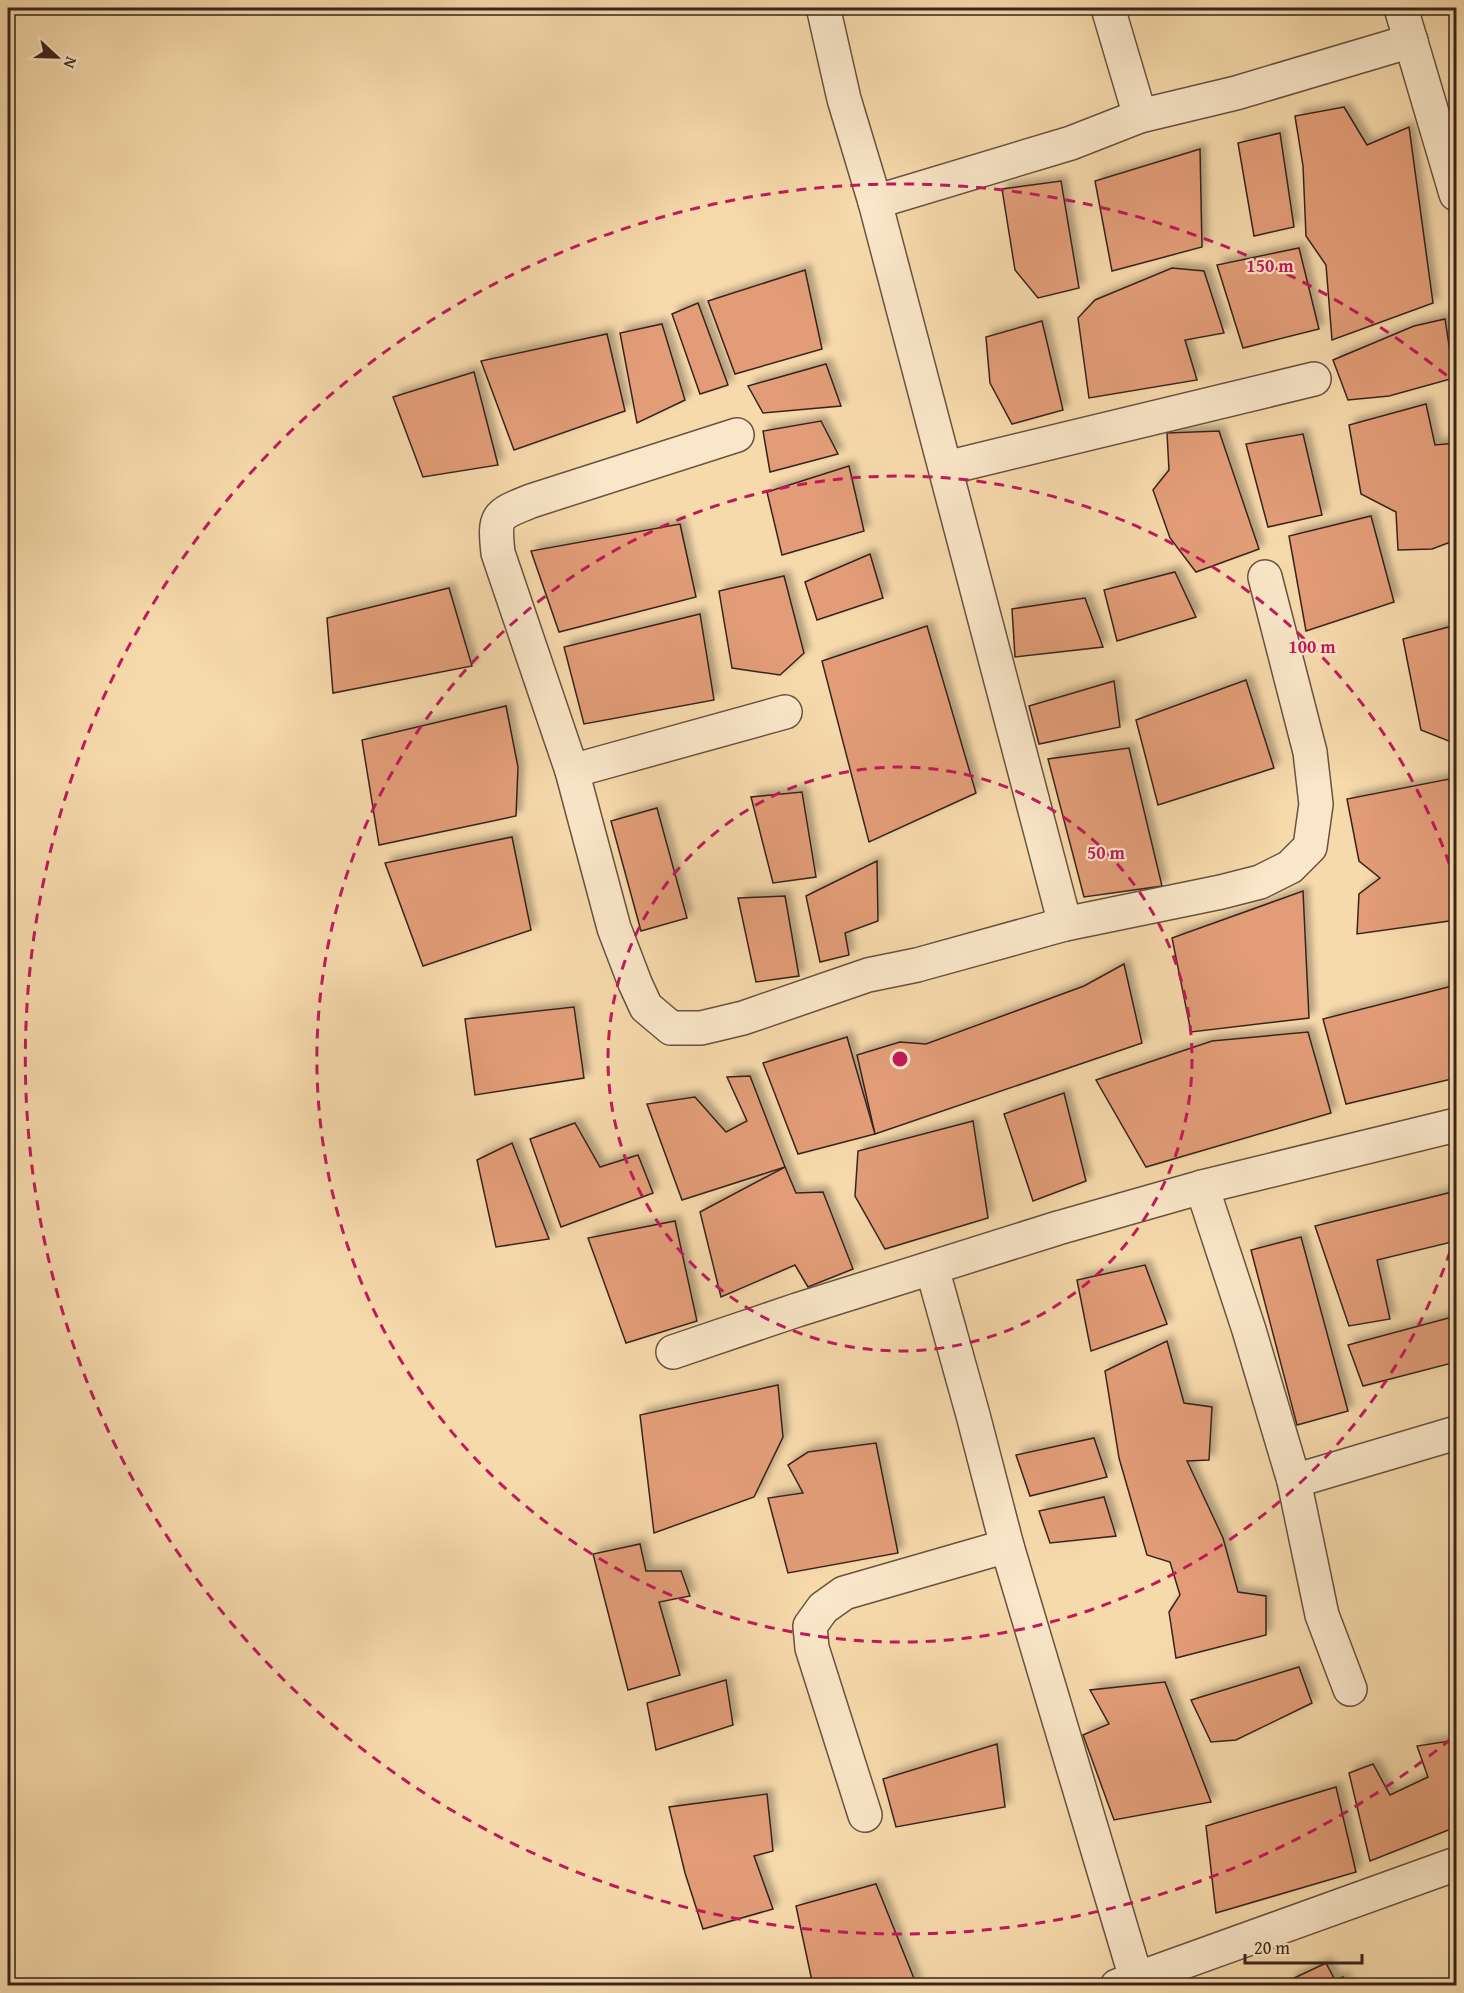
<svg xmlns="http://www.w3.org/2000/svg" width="1464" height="1993" font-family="'Gentium Book Plus',serif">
	<defs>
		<filter id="shadow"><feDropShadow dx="5.5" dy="-5.5" stdDeviation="3" flood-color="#0004"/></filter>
	</defs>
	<rect width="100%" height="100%" fill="#f7daac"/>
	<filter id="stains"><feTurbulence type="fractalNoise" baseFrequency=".00333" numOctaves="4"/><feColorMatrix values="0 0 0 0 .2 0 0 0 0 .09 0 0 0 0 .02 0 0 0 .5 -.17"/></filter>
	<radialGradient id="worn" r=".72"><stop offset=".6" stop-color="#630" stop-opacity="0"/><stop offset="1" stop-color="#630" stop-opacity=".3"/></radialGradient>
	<!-- building -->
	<g fill="#e29d78" stroke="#39241c" stroke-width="1.5" filter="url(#shadow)">
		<path d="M1344,107L1367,145L1409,127L1433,303L1332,340L1326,265L1306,236L1303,166L1295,116Z"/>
		<path d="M1280,133L1294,227L1254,236L1238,143Z"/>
		<path d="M1200,149L1202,247L1112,271L1095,181Z"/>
		<path d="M1061,181L1079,288L1038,298L1015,270L1002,189Z"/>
		<path d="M1299,248L1319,329L1243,348L1217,265Z"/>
		<path d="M1172,268L1204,271L1224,333L1185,340L1197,380L1089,398L1078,318L1095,300Z"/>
		<path d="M805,270L822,349L735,374L708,301Z"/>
		<path d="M698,303L728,385L700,394L672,314Z"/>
		<path d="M1445,319L1454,378L1389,396L1348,400L1333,360L1414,326Z"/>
		<path d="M1042,321L1063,410L1012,424L990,383L986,337Z"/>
		<path d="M662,324L685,400L637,423L620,333Z"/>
		<path d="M607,334L625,411L514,450L481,361Z"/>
		<path d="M826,364L841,406L763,413L748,386Z"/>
		<path d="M474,372L498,465L423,477L393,397Z"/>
		<path d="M1426,404L1435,445L1456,443V540L1432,549L1398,550L1396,512L1361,494L1349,425Z"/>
		<path d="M821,421L838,454L770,472L763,431Z"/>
		<path d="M1219,431L1259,549L1196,572L1170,538L1153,490L1169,470L1167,433Z"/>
		<path d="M1303,434L1322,515L1268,527L1246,444Z"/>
		<path d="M849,466L864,531L782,555L767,492Z"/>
		<path d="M1371,516L1394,602L1306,631L1289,536Z"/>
		<path d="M680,524L696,597L559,632L531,551Z"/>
		<path d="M870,554L883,598L817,620L805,582Z"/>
		<path d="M1175,572L1196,617L1117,641L1104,590Z"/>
		<path d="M784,576L804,653L780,675L732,668L719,591Z"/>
		<path d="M449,588L472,666L333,693L327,618Z"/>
		<path d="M1085,598L1103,647L1015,657L1012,609Z"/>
		<path d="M700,614L714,700L584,724L564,647Z"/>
		<path d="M1456,625V751L1454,743L1421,730L1403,639Z"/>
		<path d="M927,626L976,793L869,842L822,661Z"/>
		<path d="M1246,680L1274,768L1158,805L1136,720Z"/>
		<path d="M1114,681L1120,727L1039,744L1029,706Z"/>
		<path d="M506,706L518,767L516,816L379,845L362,740Z"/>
		<path d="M1129,748L1162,886L1084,897L1048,759Z"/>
		<path d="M1449,779L1456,806V920L1357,934L1359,894L1380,878L1359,861L1347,799Z"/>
		<path d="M802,792L816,877L773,883L751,797Z"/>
		<path d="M657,808L687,918L641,931L611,821Z"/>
		<path d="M512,837L531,930L423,966L385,863Z"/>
		<path d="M877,861L878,921L845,933L849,955L820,962L806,896Z"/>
		<path d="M1303,891L1309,1018L1191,1032L1172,938Z"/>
		<path d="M785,896L799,976L756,982L738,898Z"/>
		<path d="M1124,964L1142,1043L875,1134L857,1055L900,1042L926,1044L1084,986Z"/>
		<path d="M1456,985V1078L1346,1104L1323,1019Z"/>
		<path d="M574,1007L584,1078L475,1095L465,1019Z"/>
		<path d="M1308,1032L1331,1113L1146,1167L1096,1080L1212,1041Z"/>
		<path d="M847,1037L875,1134L798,1154L763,1063Z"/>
		<path d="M750,1076L785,1167L682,1200L647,1104L695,1097L726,1132L747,1121L727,1077Z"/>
		<path d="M1064,1093L1086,1181L1033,1201L1004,1114Z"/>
		<path d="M973,1121L988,1218L885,1249L855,1196L858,1151Z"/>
		<path d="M575,1123L600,1167L638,1155L653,1193L561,1227L530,1139Z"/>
		<path d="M512,1143L549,1239L496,1247L477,1160Z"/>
		<path d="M785,1167L796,1193L823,1192L853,1269L808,1287L795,1265L721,1297L700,1212Z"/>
		<path d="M1456,1191V1241L1377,1260L1390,1319L1349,1326L1315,1226Z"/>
		<path d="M675,1221L697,1321L626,1343L588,1238Z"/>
		<path d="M1301,1237L1348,1411L1297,1425L1251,1250Z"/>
		<path d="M1145,1265L1167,1324L1091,1351L1077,1280Z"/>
		<path d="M1456,1316V1362L1363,1386L1348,1345Z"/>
		<path d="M1167,1341L1184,1403L1212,1407L1209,1460L1187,1461L1223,1538L1238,1592L1266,1596V1635L1176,1658L1169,1612L1180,1595L1170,1562L1147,1555L1119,1458L1105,1371Z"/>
		<path d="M778,1385L783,1437L754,1497L654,1533L640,1415Z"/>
		<path d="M1094,1438L1107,1477L1030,1496L1016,1455Z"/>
		<path d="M876,1443L898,1553L788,1573L768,1498L803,1493L788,1465L808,1452Z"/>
		<path d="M1104,1497L1116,1536L1050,1543L1039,1511Z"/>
		<path d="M640,1544L646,1571H681L690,1596L659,1602L680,1675L628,1690L593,1554Z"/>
		<path d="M1299,1667L1312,1703L1236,1740L1211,1742L1191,1700Z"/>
		<path d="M726,1680L733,1725L656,1750L647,1703Z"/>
		<path d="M1165,1682L1211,1802L1114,1820L1083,1735L1109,1724L1090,1690Z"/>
		<path d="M1456,1740V1827L1370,1861L1349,1773L1373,1764L1390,1795L1428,1777L1417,1746Z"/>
		<path d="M997,1744L1005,1807L896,1827L883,1779Z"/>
		<path d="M1336,1787L1356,1872L1216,1913L1206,1826Z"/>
		<path d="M767,1794L773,1851L754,1856L773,1909L703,1929L685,1873L669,1807Z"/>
		<path d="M876,1884L917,1986H813L796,1906Z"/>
		<path d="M1326,1963L1335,1980L1343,1977L1346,1986H1292L1290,1980Z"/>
	</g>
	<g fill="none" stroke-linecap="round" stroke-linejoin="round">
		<!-- minor casing -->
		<g stroke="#685240" stroke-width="36">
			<g id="minor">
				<path d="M825,8L824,11L844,99L875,202L1065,924L1221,892L1260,882L1290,867L1310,847L1316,804L1310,752L1265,577"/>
				<path d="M1108,8L1140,116"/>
				<path d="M1401,8L1456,194"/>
				<path d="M875,202L1071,143L1140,116L1236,93L1411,41"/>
				<path d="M737,435L531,501C496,515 494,515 498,553L572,771L614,928L635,983L646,1007L671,1028H701L743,1018L868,975L917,965L1065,924"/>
				<path d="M946,468L1314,379"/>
				<path d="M572,771L785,712"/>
				<path d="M1202,1187L1249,1330L1294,1481L1322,1615L1350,1689"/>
				<path d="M932,1268L973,1415L1007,1546L1136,1978"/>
				<path d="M673,1352L797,1310L1058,1228L1202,1187L1456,1125"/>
				<path d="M1294,1481L1456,1433"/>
				<path d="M865,1815L812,1648L810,1626L823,1608L844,1593L1007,1546"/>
				<path d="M1117,1986L1456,1864"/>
			</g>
		</g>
		<!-- minor -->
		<use href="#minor" stroke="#fae7c9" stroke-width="33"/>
	</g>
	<!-- distance rings -->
	<g fill="none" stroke="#c2185b" stroke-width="3" stroke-dasharray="10 8">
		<circle cx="900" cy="1059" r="292"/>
		<path d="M1456 1234A583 583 0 1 1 1456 884"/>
		<path d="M1451 1739A875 875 0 1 1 1451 379"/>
	</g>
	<circle cx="900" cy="1059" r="9" fill="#c2185b" stroke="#fae7c9" stroke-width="3"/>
	<g font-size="18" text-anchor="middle" font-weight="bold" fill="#c2185b" stroke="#fae7c9" stroke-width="4.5" stroke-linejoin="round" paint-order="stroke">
		<text x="1270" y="272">150 m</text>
		<text x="1312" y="653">100 m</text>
		<text x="1106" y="859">50 m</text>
	</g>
	<!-- margin -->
	<rect width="1464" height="1993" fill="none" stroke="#f7daac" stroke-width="30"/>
	<rect x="9" y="9" width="1446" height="1975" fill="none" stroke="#39241c" stroke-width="3"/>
	<rect x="15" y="15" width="1434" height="1963" fill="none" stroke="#39241c" stroke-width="1.5"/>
	<!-- north arrow -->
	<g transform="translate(57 57) rotate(112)" stroke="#fae7c9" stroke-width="4.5" paint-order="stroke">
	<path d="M0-4.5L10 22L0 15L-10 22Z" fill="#39241c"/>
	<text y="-9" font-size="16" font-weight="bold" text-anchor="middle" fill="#39241c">N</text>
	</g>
	<!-- scale -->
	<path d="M1245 1954v9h117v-9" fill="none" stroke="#39241c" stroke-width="3"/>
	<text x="1254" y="1954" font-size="18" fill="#39241c" stroke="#fae7c9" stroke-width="4.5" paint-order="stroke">20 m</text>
	<rect width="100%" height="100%" filter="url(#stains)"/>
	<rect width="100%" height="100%" fill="url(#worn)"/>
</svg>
